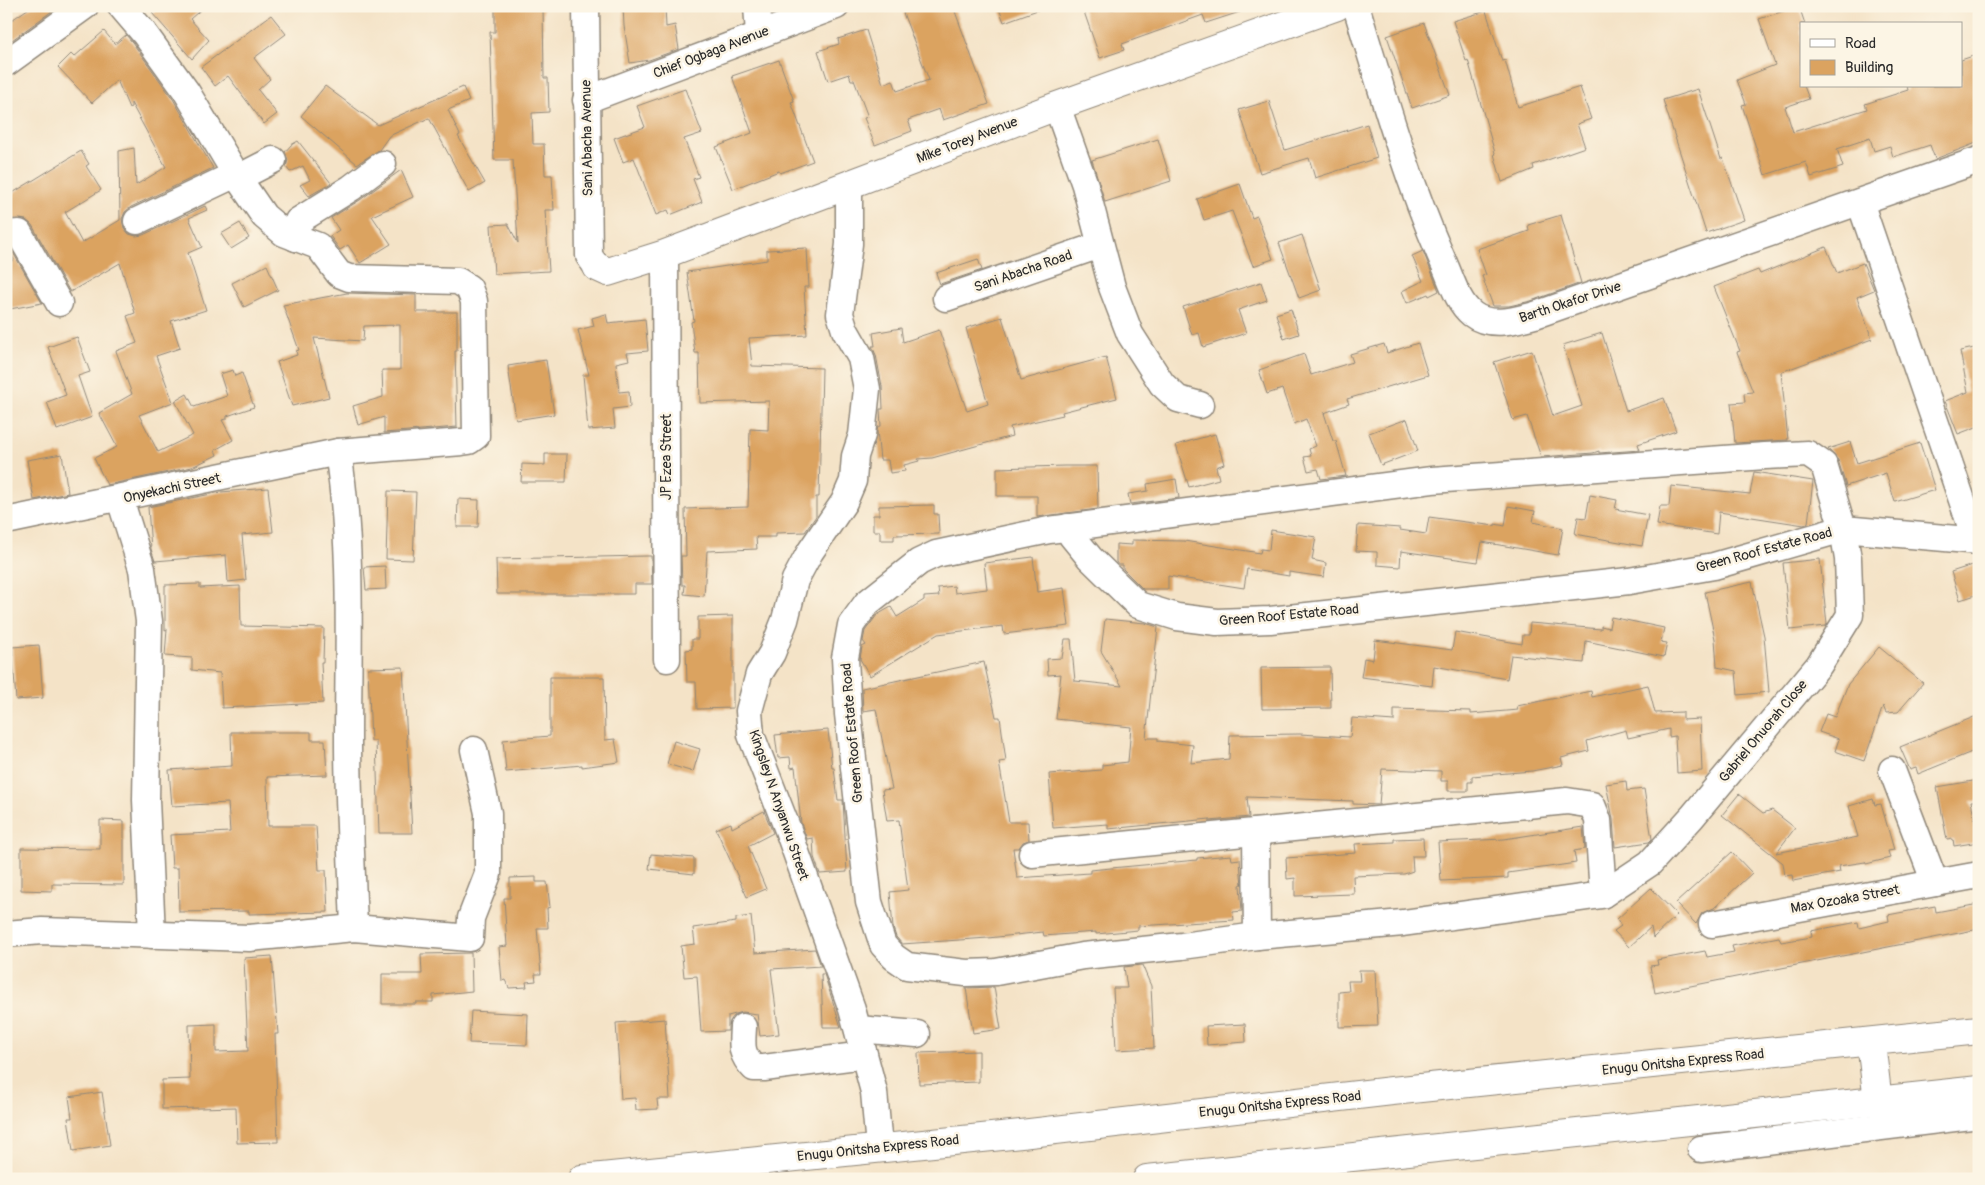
<svg xmlns="http://www.w3.org/2000/svg" width="1985" height="1185" font-family="Pangolin,sans-serif">
	<rect width="100%" height="100%" fill="#fcf5e5"/>
	<filter id="ink" filterUnits="userSpaceOnUse"><feTurbulence type="fractalNoise" baseFrequency=".02" numOctaves="2"/><feDisplacementMap in="SourceGraphic" scale="10" xChannelSelector="R" yChannelSelector="G"/><feConvolveMatrix kernelMatrix="1 2 1 2 8 2 1 2 1" color-interpolation-filters="sRGB"/></filter>
	<filter id="wash" filterUnits="userSpaceOnUse"><feTurbulence type="fractalNoise" baseFrequency=".0096" numOctaves="4" result="noise"/><feDisplacementMap in="SourceGraphic" scale="20" xChannelSelector="R" yChannelSelector="G"/><feGaussianBlur stdDeviation="1.12" result="paint"/><feColorMatrix in="noise" values="0 0 0 0 0 0 0 0 0 0 0 0 0 0 0 0 0 1.4 0 .05"/><feComposite in="paint" operator="in"/></filter>
	<g filter="url(#wash)">
		<rect width="100%" height="100%" fill="#f4e3c7"/>
		<g id="blocks">
			<!-- building -->
			<g fill="#dba360">
				<path d="M32,6H59L12,40L6,32V24Z"/>
				<path d="M161,6H205L190,19L209,40L192,59L152,13Z"/>
				<path d="M495,6H543L544,78H548L549,112L532,113L533,144H544L545,175H552L554,210H545L549,271L494,274L491,225L508,224L518,243L513,160H494L490,32H495Z"/>
				<path d="M623,6H665L666,27L675,25L679,49L649,60L630,63L624,26Z"/>
				<path d="M921,6H953L989,104L943,120L939,109L908,120L912,131L875,145L864,118L868,117L854,80H851L849,74L828,81L818,51L839,44L838,39L866,30L883,84L893,80L897,91L929,80L903,13Z"/>
				<path d="M998,6H1042L1043,8L1004,22Z"/>
				<path d="M1082,6H1108L1110,10L1122,6H1249V9L1206,23L1203,15L1122,44L1124,50L1100,58Z"/>
				<path d="M1799,6L1805,24H1801V86H1804L1809,99L1785,107L1793,132L1867,109L1865,104L1908,90L1907,86H1961V60L1979,54V142L1935,159L1930,145L1893,157L1890,146L1874,151L1870,138L1837,149L1843,167L1811,177L1806,162L1765,175L1742,105L1746,104L1737,80L1775,65L1759,19Z"/>
				<path d="M1486,11L1502,61L1505,60L1518,107L1580,87L1591,119L1577,124L1585,147L1533,165L1534,169L1502,182L1494,154L1495,153L1468,60L1466,61L1453,21Z"/>
				<path d="M271,15L286,34L254,58L270,79L258,90L277,114L264,124L228,76L215,86L201,67Z"/>
				<path d="M1424,23L1450,95L1412,108L1387,36Z"/>
				<path d="M104,31L115,44L126,35L132,42L173,99L213,168L131,207L125,212L122,219L124,228L129,234L136,236L143,235L205,206L207,210L189,218L202,247L188,253L206,310L171,321L180,348L156,356L173,402L139,415L158,452L193,435L175,401L187,394L194,407L227,396L220,374L233,370L235,376L242,373L254,407L227,416V419L222,420L233,440L215,450L217,455L192,467L107,485L94,458L117,447L99,413L132,394L116,351L137,343L127,316L135,313L120,263L70,292L32,225L26,220L7,219L6,217V197L81,151L89,164L86,166L101,190L65,212L82,243L120,220L119,151L134,148L136,185L166,167L131,103V107L129,108L117,80L92,103L58,67L71,54L74,57Z"/>
				<path d="M779,60L794,101L791,102L813,161L780,173L779,171L733,189L716,147L752,133L732,76Z"/>
				<path d="M325,86L378,125L463,87L469,101L448,110L460,135L458,136L485,183L469,192L429,118L389,136L379,150L357,164L301,116Z"/>
				<path d="M685,89L702,133L684,139L699,177L693,179L702,202L670,215L668,210L656,215L634,158L623,162L614,138L645,127L637,106Z"/>
				<path d="M1698,89L1721,159L1723,158L1744,220L1706,233L1663,100Z"/>
				<path d="M1269,101L1285,150L1367,124L1377,158L1315,178L1309,158L1260,173L1239,110Z"/>
				<path d="M1158,139L1171,181L1105,202L1092,160Z"/>
				<path d="M298,141L331,183L309,196L300,185L310,180L303,166L290,172L286,167L288,160L285,152L291,145Z"/>
				<path d="M401,170L413,197L372,216L391,244L360,263L348,245L340,250L330,236L339,230L331,218L360,200Z"/>
				<path d="M1240,184L1252,218L1257,216L1273,259L1253,266L1232,211L1204,220L1197,199Z"/>
				<path d="M1561,215L1581,283L1531,301L1509,306H1493L1482,276L1486,275L1477,249L1529,231L1528,225Z"/>
				<path d="M240,223L249,238L231,249L221,234Z"/>
				<path d="M1302,235L1321,290L1299,298L1279,243Z"/>
				<path d="M1826,247L1837,273L1863,263L1874,290L1857,297L1872,339L1781,372L1788,440L1735,443L1731,403L1745,402L1744,393L1753,392L1737,352L1740,351L1714,287L1758,270L1760,274Z"/>
				<path d="M807,248L809,287H804L807,335L749,338L752,366L822,368L819,497H816V516L805,532L776,533V537H756L757,549L707,551L704,596L684,594L685,585H682L681,556H686L685,509L748,507L750,429L768,430L769,401L700,403L699,353H695L691,322L694,321L687,272L767,260V250Z"/>
				<path d="M9,249H11L42,303L10,309L6,288V264L14,260Z"/>
				<path d="M1423,251L1439,291L1429,296L1428,294L1407,303L1402,291L1423,281L1412,256Z"/>
				<path d="M978,259L982,270L940,284L936,273Z"/>
				<path d="M267,265L278,290L244,307L232,283Z"/>
				<path d="M1261,282L1267,300L1238,310L1246,333L1203,347L1199,333L1192,335L1183,307Z"/>
				<path d="M347,293L416,295V312H457V351H455L457,427L384,433V417L358,425L353,406L383,397L382,370H400V325L364,326L363,341L314,338L329,397L292,406L277,362L297,355L296,351L299,350L283,305Z"/>
				<path d="M1291,309L1299,334L1284,339L1276,314Z"/>
				<path d="M606,314L608,323L645,319L648,351L627,353L629,360L616,363L619,392L629,391L630,407L613,409L615,428L588,430L583,375H589L578,330L594,326L592,318Z"/>
				<path d="M1002,317L1021,380L1106,357L1117,398L1062,412L1063,415L1010,427L1012,436L932,458L918,459L919,461L904,465L905,471L890,473L888,460H880L877,431L878,427L881,426L880,409H883L882,386L876,355L872,346H875L873,333L901,328L903,342L939,330L967,411L988,404L966,328Z"/>
				<path d="M1602,333L1626,411L1664,398L1676,431L1638,444L1640,450L1599,453V451L1593,453L1541,457L1527,416L1513,420L1494,362L1532,350L1553,416L1582,406L1563,345Z"/>
				<path d="M77,337L90,372L78,376L92,417L57,430L47,402L66,395L48,347Z"/>
				<path d="M1418,343L1428,375L1347,399L1349,404L1324,413L1333,441H1336L1346,476L1321,479L1318,469L1308,471L1304,457L1311,456L1309,449L1316,446L1306,419L1294,424L1282,389L1267,394L1259,370L1304,354L1311,375L1353,362L1350,354L1384,344L1387,353Z"/>
				<path d="M1979,347V426L1958,434L1945,401L1968,392L1960,351Z"/>
				<path d="M546,360L554,414L516,420L508,366Z"/>
				<path d="M1407,419L1418,451L1381,465L1369,433Z"/>
				<path d="M1215,434L1224,464L1216,467L1219,479L1189,487L1176,445Z"/>
				<path d="M1850,442L1857,463L1920,443L1935,490L1895,502L1886,473L1846,486L1838,460L1828,449Z"/>
				<path d="M62,454L68,493L34,500L27,460Z"/>
				<path d="M545,454H567L566,482H521L522,464L545,465Z"/>
				<path d="M1064,466H1097L1098,509L1037,517V496H997V468Z"/>
				<path d="M1754,472L1813,481L1808,523L1804,525L1719,512L1717,534L1657,525L1660,506H1669L1671,486L1750,494Z"/>
				<path d="M1176,479L1179,498L1130,504L1128,494L1148,491L1147,484Z"/>
				<path d="M268,488L273,532L242,535L246,580L228,582L226,555L155,561L151,549L148,507L221,492Z"/>
				<path d="M388,491L416,492L413,560L386,559Z"/>
				<path d="M1590,495L1617,500L1615,509L1648,515L1642,546L1575,534L1578,517L1586,518Z"/>
				<path d="M458,499L479,500L478,527H457Z"/>
				<path d="M934,505V514H938L939,534L894,535V540H880V531H873V515H879V506Z"/>
				<path d="M1508,506L1535,511L1533,522L1563,528L1558,555L1482,542L1478,562L1401,551L1400,567L1377,565V552L1356,551L1358,525L1400,528V530L1426,534L1429,517L1495,526V524L1505,526Z"/>
				<path d="M1271,530L1316,537L1312,560L1326,563L1324,577L1289,572V576L1247,569L1244,588L1168,576V589H1143L1123,569V565H1118L1116,562V544L1132,545V540L1184,541L1260,553L1261,549L1269,550Z"/>
				<path d="M647,556H651L652,584H635V594H497L496,559Z"/>
				<path d="M1033,557L1037,592L1064,588L1069,626L1004,634L1003,626L938,634L870,676L860,659L862,647L866,645L863,641L865,631L877,615L891,607L897,617L924,600V597L939,596L938,588L954,586L955,593L987,589L984,563Z"/>
				<path d="M1820,559L1827,624L1826,626L1790,630L1783,563Z"/>
				<path d="M1979,563V594L1960,600L1951,572Z"/>
				<path d="M385,566L386,589L366,590L364,567Z"/>
				<path d="M1752,582L1764,636L1769,692L1738,695L1736,671L1717,667L1715,639L1705,592Z"/>
				<path d="M200,584V588L240,586L241,626L324,628L323,662H321L323,703L222,708L220,673L192,670V658L165,656L167,629L165,630V585Z"/>
				<path d="M733,616V708L697,709L696,682H687L686,650L692,649V639H698V617Z"/>
				<path d="M1611,617L1664,628L1661,642L1667,643L1664,657L1586,641L1584,663L1511,655L1507,679L1434,666L1432,686L1361,677L1364,658L1373,660L1375,640L1452,650L1455,632L1522,644L1523,635H1529L1530,623L1601,629V626L1609,628Z"/>
				<path d="M1105,619L1145,623L1158,627L1146,738H1158V741L1193,745L1191,763L1229,759L1230,735L1300,734L1350,737L1352,718L1394,721V709L1471,711V714L1518,710L1517,706L1591,691L1592,697L1648,685L1655,713L1683,712V720L1700,719L1702,771L1677,773L1675,736L1669,737V729L1628,738L1626,730L1587,741L1589,751L1561,758L1563,765L1532,771L1472,776V782H1468V791H1448V781H1441V771L1382,769L1379,805L1353,804V801L1247,797L1249,817L1210,821V819L1108,829V824L1053,828L1049,774L1102,770V765L1128,762L1131,727L1056,719L1061,674L1048,675L1047,659L1062,658L1065,639H1071L1075,681L1122,686L1101,651Z"/>
				<path d="M39,645L43,698L16,700L12,647Z"/>
				<path d="M1879,647L1923,683L1898,712L1886,713L1883,706L1864,761L1835,751L1839,739L1819,732L1826,714L1835,717L1848,684Z"/>
				<path d="M984,662L996,717H1000L1006,761L999,762L1009,822H1028L1029,840L1023,842L1019,848H1013L1017,878L1090,873V870L1197,860V858L1231,855L1232,860L1240,859L1241,875L1242,884L1240,885L1242,911L1233,912L1234,920L1138,926V930L1096,934V932L1044,936L1043,932L988,938L902,944L896,937L893,928L890,892L908,890L899,820L887,821L882,790L892,789L876,709L863,711L862,688Z"/>
				<path d="M403,667L412,833H379L376,741H371L368,668Z"/>
				<path d="M1330,667L1331,708L1262,709L1261,668Z"/>
				<path d="M550,677H604L605,740L615,739L619,762L582,767V765L506,772L503,740L550,736Z"/>
				<path d="M1979,715V749L1918,774L1916,768L1910,770L1900,747Z"/>
				<path d="M828,730L832,768H834L838,800H843L847,872L820,874L814,857L813,838L807,839L801,823L795,767L791,768L790,757L778,758L775,735Z"/>
				<path d="M231,732H311V740H325L327,775L267,777L268,826H316L319,870H326L328,912L249,914V911L179,912L178,868H172L170,835L230,832L228,803L172,806L169,770L232,766Z"/>
				<path d="M674,741L700,749L693,772L667,764Z"/>
				<path d="M1979,780V801H1971L1979,842L1954,846L1953,839L1947,840L1937,787Z"/>
				<path d="M1626,781L1627,791L1644,789L1652,839L1649,842L1615,847L1613,819L1606,784Z"/>
				<path d="M1739,794L1763,813L1772,810L1795,828L1776,853L1858,837L1849,806L1873,799L1875,805L1881,804L1894,850L1888,851L1890,858L1866,864L1865,862L1839,866L1840,872L1793,881L1792,875L1785,876L1783,863L1722,815Z"/>
				<path d="M764,811L773,833L748,846L766,889L747,897L716,829L731,823L732,828Z"/>
				<path d="M100,820L124,821V885L52,884V891L21,890V848L100,849Z"/>
				<path d="M1583,827L1585,849L1574,851L1576,863L1508,873V878L1441,881L1438,842L1504,839Z"/>
				<path d="M1423,838L1424,856H1412L1413,871L1404,874L1353,876L1354,894L1295,896V878L1287,879L1286,858L1356,853L1355,844L1394,842V839Z"/>
				<path d="M1732,852L1752,873L1714,908L1702,913L1696,924L1676,903Z"/>
				<path d="M651,854L694,858V874L649,869Z"/>
				<path d="M536,877V882H547L550,907L547,908L548,928H537L541,974H535L536,981L526,982L527,987L509,988L505,980L502,981L499,947L507,946L504,898H510V878Z"/>
				<path d="M1651,888L1677,915L1653,938L1651,927L1629,947L1614,931L1621,926L1617,919Z"/>
				<path d="M1979,904V929L1655,993L1650,966L1658,965L1657,960L1705,951L1707,957L1734,952L1732,946L1779,937L1781,942L1812,937L1811,931L1858,922L1859,928L1889,921L1888,915L1935,906L1936,912Z"/>
				<path d="M751,916L755,953L815,949L821,966L771,969L779,1034L760,1036L757,1014L743,1012L728,1016V1031L701,1032L697,976L684,977L681,946L695,944L693,928L736,922V918Z"/>
				<path d="M471,953L472,991L433,995V1002H416V1004H382V974H422L421,954Z"/>
				<path d="M272,956L278,1034H275L278,1142L237,1143L236,1107L162,1109V1080L190,1079L189,1025L216,1024V1052L248,1051L244,958Z"/>
				<path d="M1142,965L1151,986L1154,1048L1116,1050L1113,988H1127L1124,967Z"/>
				<path d="M1359,970H1375L1378,1026L1339,1027V992L1349,991L1348,981H1360Z"/>
				<path d="M821,974H824L841,1027H823Z"/>
				<path d="M994,987L1001,1029L973,1033L966,988Z"/>
				<path d="M471,1011L528,1014L527,1045L469,1043Z"/>
				<path d="M665,1019L670,1099H657L658,1109L636,1110L635,1098L621,1099L616,1023Z"/>
				<path d="M1245,1024L1246,1042L1207,1045L1206,1026Z"/>
				<path d="M979,1051V1082L919,1084L918,1053Z"/>
				<path d="M102,1092L110,1145L73,1151L68,1118H72L69,1097Z"/>
			</g>
		</g>
	</g>
	<g filter="url(#ink)">
		<use href="#blocks" fill-opacity="0" stroke="#908779" stroke-width="1"/>
		<g fill="none" stroke-linecap="round" stroke-linejoin="round">
			<!-- minor casing -->
			<g stroke="#908779" stroke-width="29">
				<g id="minor">
					<path d="M586,6L589,256L597,267"/>
					<path d="M757,6L759,34"/>
					<path d="M1356,6C1382,92 1407,179 1443,261C1451,278 1457,302 1472,314C1490,328 1515,320 1535,315L1979,160"/>
					<path d="M6,63L85,6"/>
					<path d="M586,100L836,6"/>
					<path d="M1057,106L1085,185L1112,287L1130,334L1162,384L1178,399L1200,405"/>
					<path d="M238,178L273,160"/>
					<path d="M849,185V244L840,314L845,330L861,358L867,389L862,435L855,456L853,481L844,502L810,552L795,580L785,620L772,653L759,674L749,711L751,735L788,830L852,1009L874,1092L879,1147"/>
					<path d="M1860,202L1976,541"/>
					<path d="M137,221L236,174"/>
					<path d="M6,234L19,233L59,303"/>
					<path d="M296,238L298,221L351,188L383,164"/>
					<path d="M665,254L667,659"/>
					<path d="M946,298L1100,245"/>
					<path d="M338,452C353,548 348,645 348,741C348,803 352,866 354,928"/>
					<path d="M1808,454L1824,465L1843,529L1848,559L1850,615L1819,665L1692,817L1650,863L1602,895L1403,923L1257,936L1182,946L1083,956L996,972L966,973L907,966L894,957L883,945L869,902L848,714L845,658L851,625L867,603L919,562L936,554L1049,530L1432,480L1765,456Z"/>
					<path d="M120,499L142,569L149,621L146,800L152,935"/>
					<path d="M6,521L338,452L462,442L469,441L476,436L474,301L469,288L458,281L349,278L339,274L318,246L284,233L264,216L238,178L186,91L144,33L121,6"/>
					<path d="M1068,527L1072,536L1090,558L1138,605L1177,617L1217,622L1270,620L1629,581L1714,566L1843,529L1979,541"/>
					<path d="M1892,770L1935,883"/>
					<path d="M1256,832L1257,936"/>
					<path d="M1032,854L1567,801L1592,805L1598,820L1603,894"/>
					<path d="M1712,924L1979,875"/>
					<path d="M6,934L42,931L249,938L354,928L470,938L471,918L488,874V813L474,750"/>
					<path d="M743,1027C742,1045 740,1054 754,1068H764L864,1055"/>
					<path d="M858,1029L917,1034"/>
					<path d="M1701,1149L1979,1115"/>
				</g>
			</g>
			<!-- major casing -->
			<g stroke="#908779" stroke-width="30">
				<path id="major" d="M597,267L608,272L665,254L1057,106L1337,6"/>
			</g>
			<!-- highway casing -->
			<g stroke="#908779" stroke-width="30">
				<g id="highway">
					<path d="M1871,1042L1878,1102"/>
					<path d="M582,1179L1021,1134L1392,1091L1979,1030"/>
					<path d="M1147,1179L1979,1090"/>
				</g>
			</g>
			<!-- minor -->
			<use href="#minor" stroke="#fff" stroke-width="26"/>
			<!-- major -->
			<use href="#major" stroke="#fff" stroke-width="28"/>
			<!-- highway -->
			<use href="#highway" stroke="#fff" stroke-width="28"/>
		</g>
	</g>
	<g text-anchor="middle" dominant-baseline="central" stroke-width="5" stroke-linejoin="round" paint-order="stroke">
		<!-- street labels -->
		<g font-size="14" fill="#2b2b2b" stroke="#fcf5e5">
			<text transform="translate(711 52) rotate(-21)">Chief Ogbaga Avenue</text>
			<text transform="translate(587 138) rotate(-91)">Sani Abacha Avenue</text>
			<text transform="translate(967 140) rotate(-21)">Mike Torey Avenue</text>
			<text transform="translate(1023 271) rotate(-19)">Sani Abacha Road</text>
			<text transform="translate(1570 302) rotate(-18)">Barth Okafor Drive</text>
			<text transform="translate(666 457) rotate(-90)">JP Ezea Street</text>
			<text transform="translate(172 488) rotate(-12)">Onyekachi Street</text>
			<text transform="translate(1764 550) rotate(-15)">Green Roof Estate Road</text>
			<text transform="translate(1289 615) rotate(-5)">Green Roof Estate Road</text>
			<text transform="translate(1763 731) rotate(-50)">Gabriel Onuorah Close</text>
			<text transform="translate(852 733) rotate(-95)">Green Roof Estate Road</text>
			<text transform="translate(779 805) rotate(71)">Kingsley N Anyanwu Street</text>
			<text transform="translate(1845 899) rotate(-10)">Max Ozoaka Street</text>
			<text transform="translate(1683 1062) rotate(-6)">Enugu Onitsha Express Road</text>
			<text transform="translate(1280 1104) rotate(-6)">Enugu Onitsha Express Road</text>
			<text transform="translate(878 1148) rotate(-6)">Enugu Onitsha Express Road</text>
		</g>
	</g>
	<!-- margin -->
	<rect width="1985" height="1185" fill="none" stroke="#fcf5e5" stroke-width="25"/>
	<!-- legend -->
	<rect x="1800" y="22" width="162" height="65" fill="#fcf5e5" stroke="#a8a49b"/>
	<rect x="1810" y="39" width="25" height="8" fill="#ffffff" stroke="#a8a49b"/>
	<text x="1845" y="48" font-size="15" fill="#2b2b2b">Road</text>
	<rect x="1810" y="60" width="25" height="15" fill="#dba360" stroke="#a8a49b"/>
	<text x="1845" y="72" font-size="15" fill="#2b2b2b">Building</text>
</svg>
